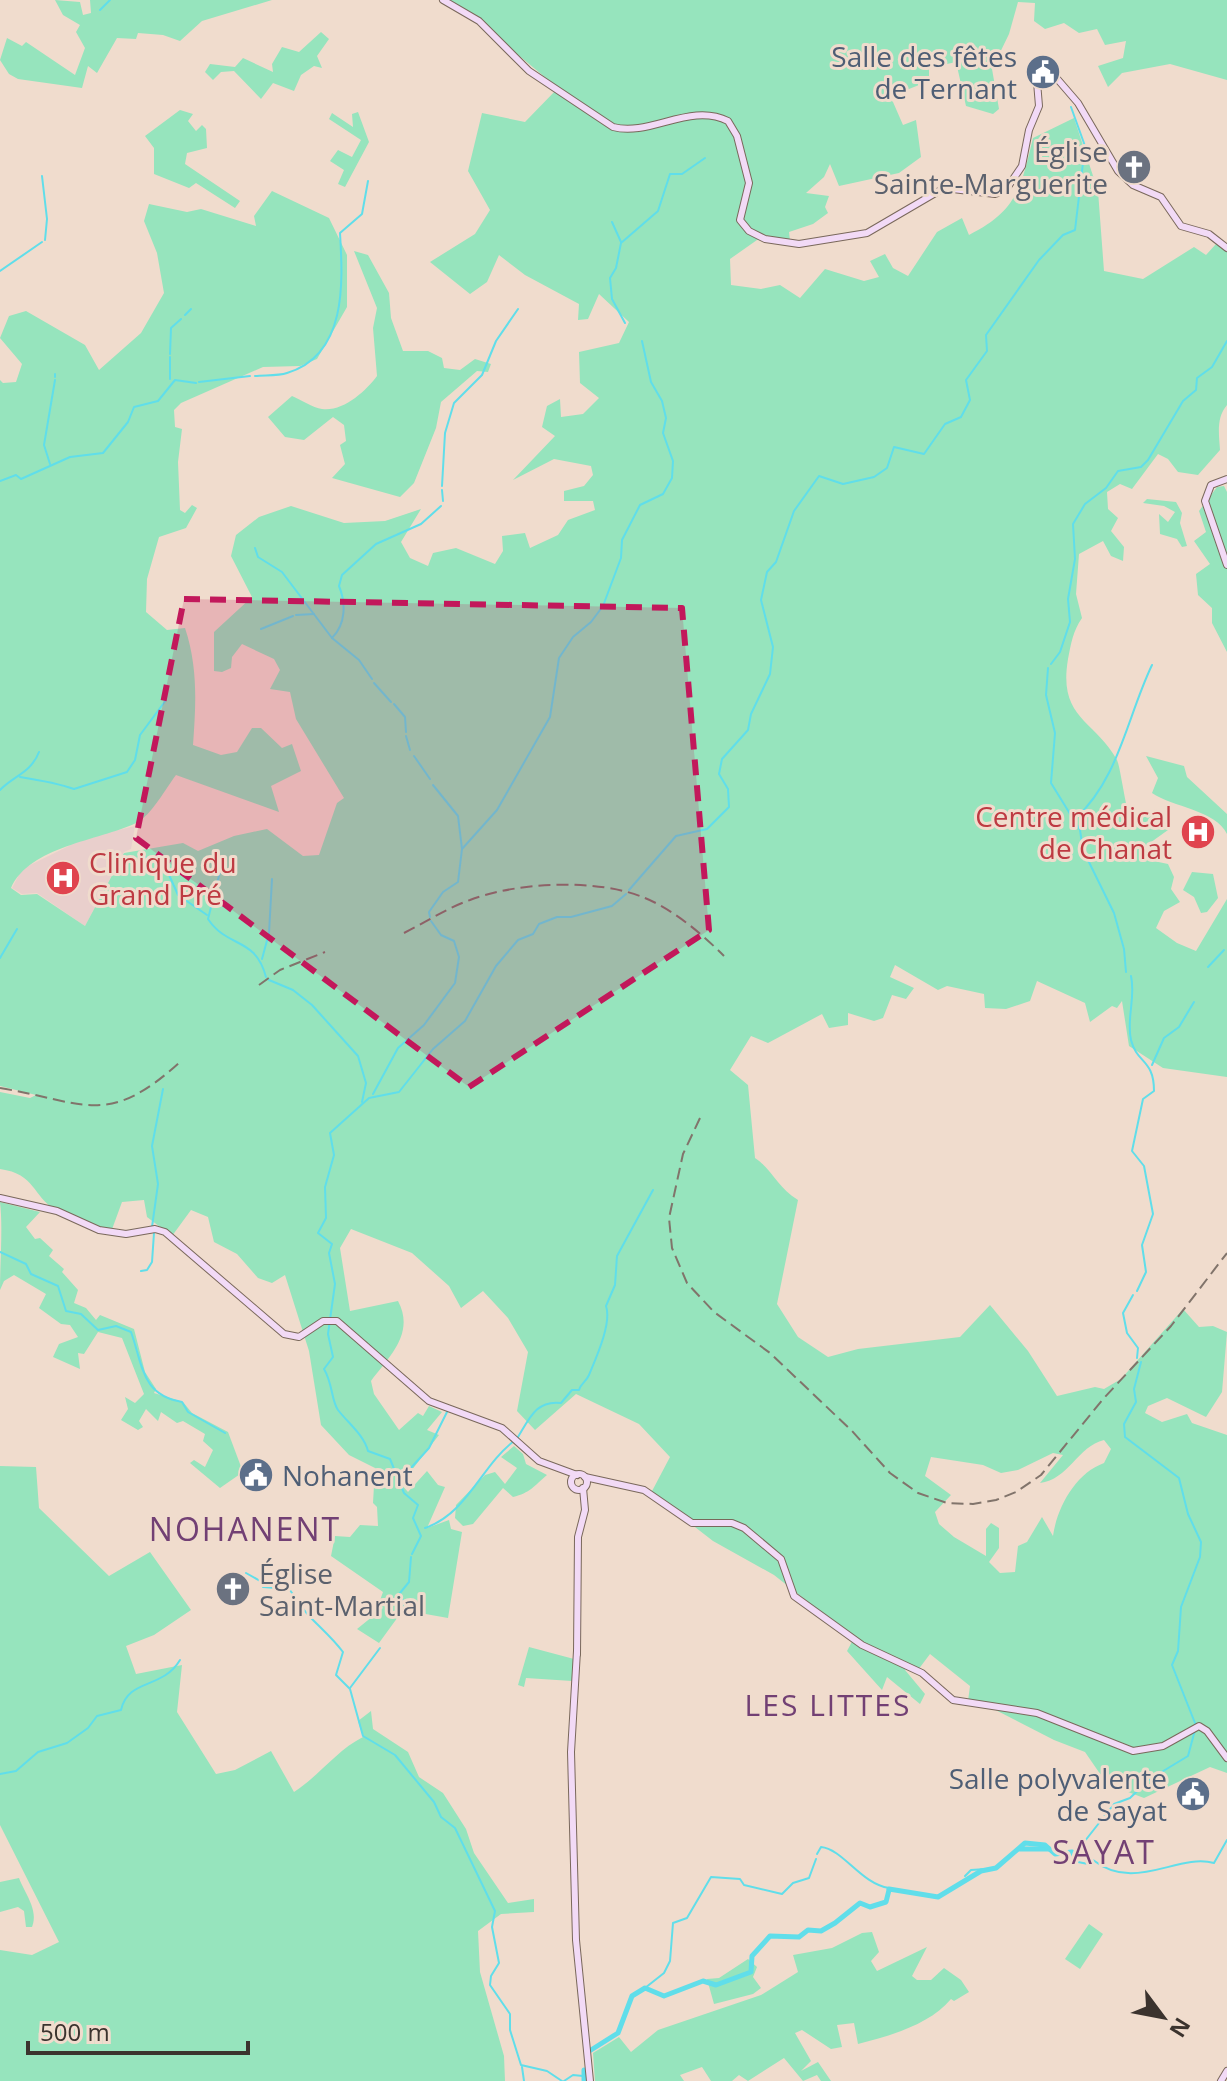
<svg xmlns="http://www.w3.org/2000/svg" width="1227" height="2081" font-family="'Open Sans',sans-serif">
	<rect width="100%" height="100%" fill="#f0dccd"/>
	<!-- medical -->
	<path fill="#e9cfcc" d="M135,826L131,849L124,852L85,926L37,893L22,894L12,888L22,869L85,838Z"/>
	<!-- green -->
	<g fill="#96e4bd" fill-rule="evenodd">
		<path d="M55,0L80,2L83,15L91,13L90,0H272L202,21L180,41L163,35L138,33L136,39L117,38L97,73L88,66L82,88L18,79L9,74L0,60L7,38L22,46L26,42L75,75L85,48L76,32L80,25L63,15Z"/>
		<path d="M447,0H1227V80L1170,64L1122,73L1108,87L1098,66L1123,58L1126,41L1105,45L1097,29L1079,33L1064,23L1045,29L1034,21L1035,3L1018,2L1009,34L992,69L999,109L993,114L966,106L956,62L929,68V81L894,95L884,93L893,102L903,125L916,120L921,157L899,173L839,186L830,164L824,177L806,193L829,196L825,207L828,213L813,224L789,232L790,241L757,240L730,259L731,285L761,289L780,285L800,298L825,269L864,281L879,277L870,261L885,254L893,268L908,276L937,232L962,218L969,235C1017,211 1021,188 1033,138L1074,118L1098,191L1104,271L1143,279L1194,247L1206,255L1216,244L1227,246V405C1216,418 1219,434 1220,450L1198,475L1178,472L1168,459L1158,454L1132,489L1120,484L1107,492L1108,509L1118,518L1111,531L1124,547L1123,561L1111,556L1103,541L1079,554L1076,594L1082,618C1073,631 1071,643 1068,659C1058,719 1094,719 1117,760C1120,766 1125,803 1129,815L1161,817L1168,830L1140,850L1149,860L1168,864L1174,877L1171,889L1180,902L1164,911L1156,928L1177,943L1196,951L1227,899V1077L1163,1068L1129,1046L1122,1001L1117,1008L1112,1006L1090,1022L1085,1003L1037,981L1030,1001L1006,1009L985,1008L984,994L947,986L938,990L895,965L890,977L914,988L906,999L892,995L883,1018L874,1021L848,1013V1025L829,1028L822,1014L768,1043L751,1036L730,1070L748,1085L755,1158C772,1169 777,1187 798,1200L777,1304L798,1337L828,1357L858,1349L960,1337L990,1305L1028,1351L1057,1396L1095,1387L1104,1389L1121,1379L1183,1309L1199,1327L1213,1326L1227,1332L1222,1392L1206,1417L1167,1398L1148,1406L1145,1413L1162,1422L1187,1414L1192,1423L1227,1435V1773L1210,1767L1144,1798L1107,1784L1085,1752L1054,1740L980,1702L968,1701L970,1686L930,1654L918,1670L907,1663L905,1670L925,1694L920,1704L887,1677L882,1690L847,1651L854,1638L774,1575L713,1541L651,1493L670,1457L639,1424L576,1394L535,1430L517,1411L528,1352L508,1318L483,1291L461,1308L449,1286L412,1253L351,1229L340,1248L350,1311L398,1301C415,1333 390,1356 371,1381L374,1394L399,1430L418,1413L423,1416L429,1406L442,1412L427,1430L439,1435L401,1484L408,1492L427,1471L438,1485L445,1487L427,1528L449,1520L451,1529L462,1532L448,1618L403,1610L379,1643L357,1629L383,1608L379,1603L383,1592L331,1556L335,1536L350,1537L360,1525L378,1526L377,1507L373,1503L375,1468L349,1455L321,1425L309,1351L285,1275L272,1283L258,1278L237,1254L214,1242L208,1217L191,1210L172,1236L147,1217L144,1200L122,1202L111,1232C93,1225 73,1219 56,1210C32,1196 36,1174 0,1169V1092L30,1098L36,1095L0,1086V380L3,383L16,382L22,364L0,338L9,316L26,311L85,345L99,370L141,333L164,293L157,253L144,221L149,204L187,212L201,209L256,226L254,216L272,191L329,218L347,255V307L317,359L300,366L263,367L181,403L174,410L175,427L182,429L178,462L180,510L185,513L192,505L197,508L186,528L159,537L147,579L146,612L167,630L185,628C198,667 196,704 193,745L221,755L237,752L252,728H261L282,748L292,744L301,771L271,786L279,812L176,775C166,788 151,816 136,823C98,841 30,846 11,888L21,895L37,894L85,926L124,853L183,843L198,851L234,836L267,829L303,856L319,855L337,803L344,798L296,719L290,692L270,689L280,670L274,659L242,644L232,657L231,668L222,672L214,671V632L252,597L231,556L236,535L259,517L291,506L344,523L385,521L421,509L401,542L410,558L428,566L433,553L456,548L495,564L503,551L502,536L525,533L530,548L558,535L568,520L595,510L593,501H564V491L584,486L593,475L591,466L554,459L513,480L555,436L542,427L547,406L560,399L561,417L583,414L599,398L580,383L579,352L619,343L629,322L599,294L588,319L578,320L579,304L525,275L499,255L487,282L470,294L430,262L475,234L490,210L468,171L482,113L525,122L558,88L463,9ZM1104,1440L1111,1449L1104,1463C1076,1473 1057,1507 1053,1536L1042,1517L1027,1542L1018,1546L1015,1572L1000,1573L989,1562L999,1548V1528L991,1523L986,1529V1556L954,1537L939,1524L935,1512L951,1495L925,1476L931,1457L983,1465L1001,1473L1018,1470L1053,1453L1063,1455L1040,1483C1068,1480 1078,1446 1104,1440Z"/>
		<path d="M321,32L329,39L317,56L322,68L314,66L301,75L294,91L273,83L261,99L234,71L221,72L213,80L205,72L210,64L235,67L243,58L273,72L272,64L282,47L299,52Z"/>
		<path d="M180,110L193,114L188,121L196,131L202,125L206,129L207,148L187,153L185,164L240,201L235,208L196,183L189,188L154,174V148L145,136Z"/>
		<path d="M358,112L369,142L345,187L338,184L344,170L330,161L338,150L352,157L361,140L329,119L332,113L353,127L352,114Z"/>
		<path d="M354,251L368,255L389,293L391,318L403,351H428L442,358L444,368L460,370L475,359L491,364L488,372L477,371L441,402L436,428L414,483L400,497L332,478L345,464L340,445L346,441L344,425L333,417L304,440L285,437L268,417L292,396C300,399 313,408 322,409C343,412 366,391 377,376L373,328L377,308Z"/>
		<path d="M1224,486L1227,492V652L1212,623V608L1198,595L1196,574L1210,564L1194,541L1206,532L1199,511L1217,487Z"/>
		<path d="M1147,499L1176,502L1182,513L1180,523L1187,546L1182,547L1177,539L1160,534L1159,514L1168,522L1175,512L1164,506L1143,503Z"/>
		<path d="M1146,756L1184,766L1187,777L1227,814V834C1216,810 1172,807 1152,793L1158,778Z"/>
		<path d="M1192,872L1213,874L1218,898L1207,912L1201,913L1194,897L1183,890Z"/>
		<path d="M0,1202L40,1212L26,1227L35,1239L40,1238L53,1250L49,1256L64,1269L62,1272L78,1290L74,1303L86,1308L96,1320L100,1315L134,1329L145,1372L156,1389L154,1393L183,1402L192,1413L228,1432L243,1472L220,1488L190,1463L194,1460L205,1467L213,1450L203,1441L205,1434L183,1421L177,1423L161,1412L158,1421L146,1409L139,1421L143,1427L138,1430L121,1420L128,1409L125,1397L135,1403L144,1394L122,1338L98,1332L84,1354L78,1353L80,1369L53,1357L59,1344L78,1337L70,1325L61,1324L39,1308L46,1294L14,1275L4,1281L0,1290C0,1261 3,1228 0,1202Z"/>
		<path d="M514,1446L523,1454L526,1464L547,1475C534,1486 530,1493 513,1497L503,1488L473,1524L463,1526L455,1518L456,1505L485,1475L495,1472L505,1484L517,1468L501,1457Z"/>
		<path d="M0,1466L36,1467L39,1508L109,1576L150,1552L191,1610L154,1635L126,1646L136,1674L182,1665L177,1712L216,1774L235,1770L271,1751L294,1792C319,1776 337,1750 363,1737L358,1721L371,1711L373,1729L408,1752L419,1777L443,1793L466,1829L474,1853L508,1903L534,1899V1912L501,1914L478,1931L480,1972L504,2056L505,2081H0V1950L32,1955L59,1942L0,1825Z"/>
		<path d="M529,1647L574,1659L572,1681L526,1678L524,1687L518,1685Z"/>
		<path d="M19,1878C24,1892 39,1910 32,1927H26L24,1911L18,1907L0,1912V1882Z"/>
		<path d="M1089,1924L1103,1934L1080,1969L1065,1959Z"/>
		<path d="M872,1932L879,1952L871,1961L877,1971L927,1947L912,1976L917,1980H931L944,1968L961,1980L969,1992L954,2001L951,1999C930,2024 893,2035 858,2044L854,2023L837,2025L842,2047L831,2049L802,2030L795,2033L811,2061L801,2071L818,2062L831,2081H821L817,2075L803,2081L784,2058L748,2081L739,2075L732,2081H711L702,2067L680,2075L684,2081H595L593,2053L619,2037L631,2052L658,2030L761,1995L798,1972L793,1955L832,1948L862,1933Z"/>
		<path d="M748,1959L757,1967L753,1977L761,1988L753,1994L714,2004L707,1979L719,1978Z"/>
	</g>
	<g fill="none" stroke-linecap="round" stroke-linejoin="round">
		<!-- stream -->
		<g stroke="#60deea" stroke-width="2">
			<path d="M100,10L110,0"/>
			<path d="M42,176L47,219L45,240"/>
			<path d="M612,222L621,242"/>
			<path d="M0,271L42,242"/>
			<path d="M185,315L191,309"/>
			<path d="M625,323L612,299L610,278L616,268L621,243L658,211L670,174H682L705,158"/>
			<path d="M170,354L171,328L181,319"/>
			<path d="M170,357V379"/>
			<path d="M255,376C265,375 278,376 287,373C347,355 343,283 340,233L362,214L368,181"/>
			<path d="M55,377V374"/>
			<path d="M199,382L250,376"/>
			<path d="M50,464L44,445L55,380"/>
			<path d="M0,481L16,475L21,479L70,457L103,453L128,422L134,407L158,401L175,380L196,383"/>
			<path d="M442,486L445,433L454,403L482,375L496,341L518,309"/>
			<path d="M442,490L443,501"/>
			<path d="M255,548L258,557L282,572L332,638L359,660L372,679"/>
			<path d="M296,615L314,614"/>
			<path d="M261,629L293,616"/>
			<path d="M332,638C346,624 346,603 339,586L342,575L376,544L421,524L441,506"/>
			<path d="M1051,664L1060,652L1070,622L1068,599L1075,559L1073,524L1085,504L1106,488L1118,471L1141,467L1148,460L1183,401L1196,390L1197,378L1212,367L1227,341"/>
			<path d="M1048,668L1046,695L1055,733L1051,783L1080,830L1083,850L1114,913L1124,949L1126,972"/>
			<path d="M374,683L391,702"/>
			<path d="M394,704L405,717L406,732"/>
			<path d="M406,736L410,750"/>
			<path d="M414,756L430,779"/>
			<path d="M20,777C39,780 57,783 74,789L127,772L135,760L140,735L166,700"/>
			<path d="M0,790C13,776 31,773 39,752"/>
			<path d="M1075,819C1119,779 1127,717 1152,665"/>
			<path d="M462,849L497,810L550,717L559,658L573,637L591,622L603,606L621,558L622,540L640,505L663,494L672,478L673,461L663,433L666,418L662,401L651,382L642,341"/>
			<path d="M144,857L166,868L178,895L207,915"/>
			<path d="M223,860L208,919C228,949 255,936 266,977"/>
			<path d="M629,890L676,836L707,829L729,807L728,789L719,774L722,759L748,730L751,714L770,674L773,647L761,600L767,572L776,562L794,511L819,476L843,484L874,477L887,468L894,447L924,454L945,424L961,417L970,400L966,380L987,351L986,335L1039,260L1063,235L1075,230L1085,146L1071,107"/>
			<path d="M430,917L429,912L443,892L458,882L462,849L458,816L433,785"/>
			<path d="M0,958L17,929"/>
			<path d="M262,959L269,933L272,879"/>
			<path d="M1208,967L1224,950"/>
			<path d="M1131,976C1136,998 1126,1019 1131,1040C1137,1064 1154,1059 1154,1091L1143,1099L1132,1151L1144,1166L1153,1214L1142,1245L1146,1272L1137,1291"/>
			<path d="M269,980L293,990L312,1005L358,1056L366,1083L362,1102"/>
			<path d="M1152,1065L1164,1038L1179,1027L1194,1002"/>
			<path d="M373,1094L398,1048L424,1025L455,983L459,957L454,941L441,935L431,921"/>
			<path d="M152,1227L158,1184L152,1146L163,1089"/>
			<path d="M0,1252L26,1264L31,1274L58,1286L66,1311L81,1314L98,1330L116,1326L131,1332C143,1365 141,1395 182,1402L188,1412L225,1433"/>
			<path d="M141,1271L147,1270L152,1262L154,1233"/>
			<path d="M1133,1295L1123,1313L1127,1333L1138,1348L1137,1358"/>
			<path d="M1141,1362L1134,1389L1136,1402L1124,1424L1125,1437L1179,1478L1188,1514L1201,1542L1200,1557L1181,1607L1178,1651L1172,1665L1195,1723"/>
			<path d="M518,1437C530,1417 537,1400 561,1403L572,1390H579C581,1383 586,1382 589,1375C596,1358 612,1323 606,1306L615,1285L617,1256L653,1190"/>
			<path d="M400,1480L429,1448L448,1410"/>
			<path d="M425,1528C468,1513 481,1466 514,1441"/>
			<path d="M412,1554L421,1536L413,1518L418,1505L404,1493L390,1459L368,1451C364,1435 348,1423 338,1410C331,1400 333,1384 324,1369L333,1357L328,1334L335,1284L329,1253L332,1244L318,1233L326,1218L325,1187L334,1155L330,1133L369,1098L399,1092L433,1049L465,1021L496,966L518,940L533,934L539,924L557,917H571L612,906L626,894"/>
			<path d="M246,1573L262,1582"/>
			<path d="M263,1587L289,1589C297,1599 303,1611 313,1620C324,1631 334,1640 343,1652L336,1675L350,1689L363,1736L395,1755L434,1802L441,1817L455,1828L495,1911L492,1927L499,1963L491,1976L490,1985L510,2014V2030L521,2065L547,2071L562,2081"/>
			<path d="M406,1609L400,1593L409,1582L411,1557"/>
			<path d="M350,1688L380,1648"/>
			<path d="M0,1774L16,1771L38,1752L67,1743L88,1728L97,1716L121,1710C128,1678 162,1690 180,1660"/>
			<path d="M1072,1852L1077,1851L1114,1804L1130,1798L1150,1779L1188,1756L1195,1730"/>
			<path d="M817,1854L821,1847C843,1849 861,1884 889,1888"/>
			<path d="M1078,1862L1088,1864L1093,1860C1135,1893 1177,1853 1214,1863L1227,1840"/>
			<path d="M965,1876L971,1870L986,1869"/>
			<path d="M645,1988L664,1973L670,1961L673,1923L687,1918L711,1877L740,1879L744,1885L782,1894L793,1883L809,1878L816,1859"/>
			<path d="M522,2067L524,2081"/>
			<path d="M564,2081L573,2075L583,2076"/>
			<path d="M584,2081V2080"/>
		</g>
		<!-- river -->
		<g stroke="#60deea" stroke-width="5">
			<path d="M1020,1849H1049"/>
			<path d="M889,1889L938,1897L981,1871L996,1868L1025,1843L1045,1845L1055,1854L1072,1852L1074,1856"/>
			<path d="M591,2050L618,2033L632,1996L645,1988L664,1996L703,1981L716,1985L751,1972L752,1956L770,1936L799,1937L808,1930L821,1931L835,1923L860,1903L870,1907L886,1902L889,1890"/>
			<path d="M584,2070V2080"/>
		</g>
		<!-- secondary casing -->
		<g stroke="#79685b" stroke-width="8">
			<g id="secondary">
				<path d="M443,0L479,21L529,71L613,127C650,137 690,102 728,121L737,136L749,183L740,220L749,231L765,239L799,244L867,233L944,188L995,194L1005,191L1022,166L1029,130L1039,106L1037,82L1053,74L1078,103L1118,171L1133,185L1161,197L1181,226L1209,234L1227,248"/>
				<path d="M1227,479L1211,485L1205,501L1227,565"/>
				<path d="M0,1198L57,1211L99,1230L126,1234L155,1229L165,1232L284,1334L299,1337L323,1321H337L429,1401L502,1428L539,1461L577,1475"/>
				<circle cx="579" cy="1482" r="8"/>
				<path d="M585,1477L644,1490L692,1523H732L744,1528L781,1559L794,1596L862,1645L922,1673L953,1700L1037,1713L1133,1751L1163,1746L1199,1726L1207,1731L1227,1758"/>
				<path d="M577,1651L571,1752L576,1940L590,2081"/>
				<path d="M577,1654L578,1537L585,1510L583,1488"/>
				<path d="M1221,2081L1227,2071"/>
			</g>
		</g>
		<!-- secondary -->
		<use href="#secondary" stroke="#f2daf6" stroke-width="6"/>
		<!-- rail -->
		<g stroke="#81746b" stroke-width="2" stroke-dasharray="12 6" stroke-linecap="butt">
			<path d="M404,933C426,922 447,908 470,900C517,882 598,878 645,898C674,910 702,934 724,956"/>
			<path d="M259,985L280,970L325,952"/>
			<path d="M0,1088C85,1102 107,1129 181,1061"/>
			<path d="M700,1118L683,1154L669,1218L672,1248L687,1283L714,1312L770,1353L852,1431L890,1473L918,1493L947,1503L973,1504L996,1500L1016,1492L1041,1475L1104,1398L1171,1326L1227,1253"/>
		</g>
	</g>
	<!-- marked area -->
	<path fill="#c2185b" fill-opacity="0.2" stroke="#c2185b" stroke-width="6" stroke-dasharray="16 10" stroke-linejoin="round" d="M184,599L682,608L709,930L469,1087L136,838Z"/>
	<!-- icons -->
	<defs>
		<g id="civic-disc" transform="scale(1.8)"><circle r="9.5" fill="#5c6f8a" stroke="#f0dccd"/><path d="M-.6-6.5H3V-4.5H.6V-3L4-1V1h2V6H-6V1h2V-1L-.6-3ZM-1.2 2.5V6h2.4V2.5Z" fill="#fff"/></g>
		<g id="church-disc" transform="scale(1.8)"><circle r="9.5" fill="#6b7280" stroke="#f0dccd"/><path d="M-1.2-6h2.4v3.5h3.3v2.4h-3.3V6h-2.4V-.1h-3.3v-2.4h3.3Z" fill="#fff"/></g>
		<g id="hospital-disc" transform="scale(1.8)"><circle r="9.5" fill="#e0444e" stroke="#f0dccd"/><path d="M-5-5h3v3.5h4V-5h3V5h-3V1.5h-4V5h-3Z" fill="#fff"/></g>
	</defs>
	<g fill-rule="evenodd">
		<use href="#civic-disc" x="1043" y="72"/>
		<use href="#church-disc" x="1134" y="167"/>
		<use href="#hospital-disc" x="1198" y="832"/>
		<use href="#hospital-disc" x="63" y="878"/>
		<use href="#civic-disc" x="256" y="1475"/>
		<use href="#church-disc" x="233" y="1589"/>
		<use href="#civic-disc" x="1193" y="1794"/>
	</g>
	<g text-anchor="middle" dominant-baseline="central" stroke-width="6" stroke-linejoin="round" paint-order="stroke">
		<!-- service labels -->
		<g font-size="28" fill="#4e5e75" stroke="#f0dccd" text-anchor="end">
			<text x="1017" y="56">Salle des fêtes<tspan x="1017" dy="32">de Ternant</tspan></text>
			<text x="282" y="1475" text-anchor="start">Nohanent</text>
			<text x="1167" y="1778">Salle polyvalente<tspan x="1167" dy="32">de Sayat</tspan></text>
		</g>
		<!-- worship labels -->
		<g font-size="28" fill="#5b616d" stroke="#f0dccd" text-anchor="end">
			<text x="1108" y="151">Église<tspan x="1108" dy="32">Sainte-Marguerite</tspan></text>
			<text x="259" y="1573" text-anchor="start">Église<tspan x="259" dy="32">Saint-Martial</tspan></text>
		</g>
		<!-- health labels -->
		<g font-size="28" fill="#be3a42" stroke="#f0dccd" text-anchor="end">
			<text x="1172" y="816">Centre médical<tspan x="1172" dy="32">de Chanat</tspan></text>
			<text x="89" y="862" text-anchor="start">Clinique du<tspan x="89" dy="32">Grand Pré</tspan></text>
		</g>
		<!-- neighbourhood labels -->
		<g font-size="30" letter-spacing="2" fill="#724074" stroke="#f0dccd">
			<text x="828" y="1704">LES LITTES</text>
		</g>
		<!-- quarter labels -->
		<g font-size="32" letter-spacing="2" fill="#724074" stroke="#f0dccd">
			<text x="245" y="1528">NOHANENT</text>
			<text x="1104" y="1851">SAYAT</text>
		</g>
	</g>
	<!-- north arrow -->
	<g transform="translate(1163 2017) rotate(122)" stroke="#f0dccd" stroke-width="6" paint-order="stroke">
	<path d="M0-6L14 30L0 20L-14 30Z" fill="#3b332e"/>
	<text y="-12" font-size="22" font-weight="bold" text-anchor="middle" fill="#3b332e">N</text>
	</g>
	<!-- scale -->
	<path d="M28 2041v12h220v-12" fill="none" stroke="#3b332e" stroke-width="4"/>
	<text x="40" y="2041" font-size="24" fill="#3b332e" stroke="#f0dccd" stroke-width="6" paint-order="stroke">500 m</text>
</svg>
